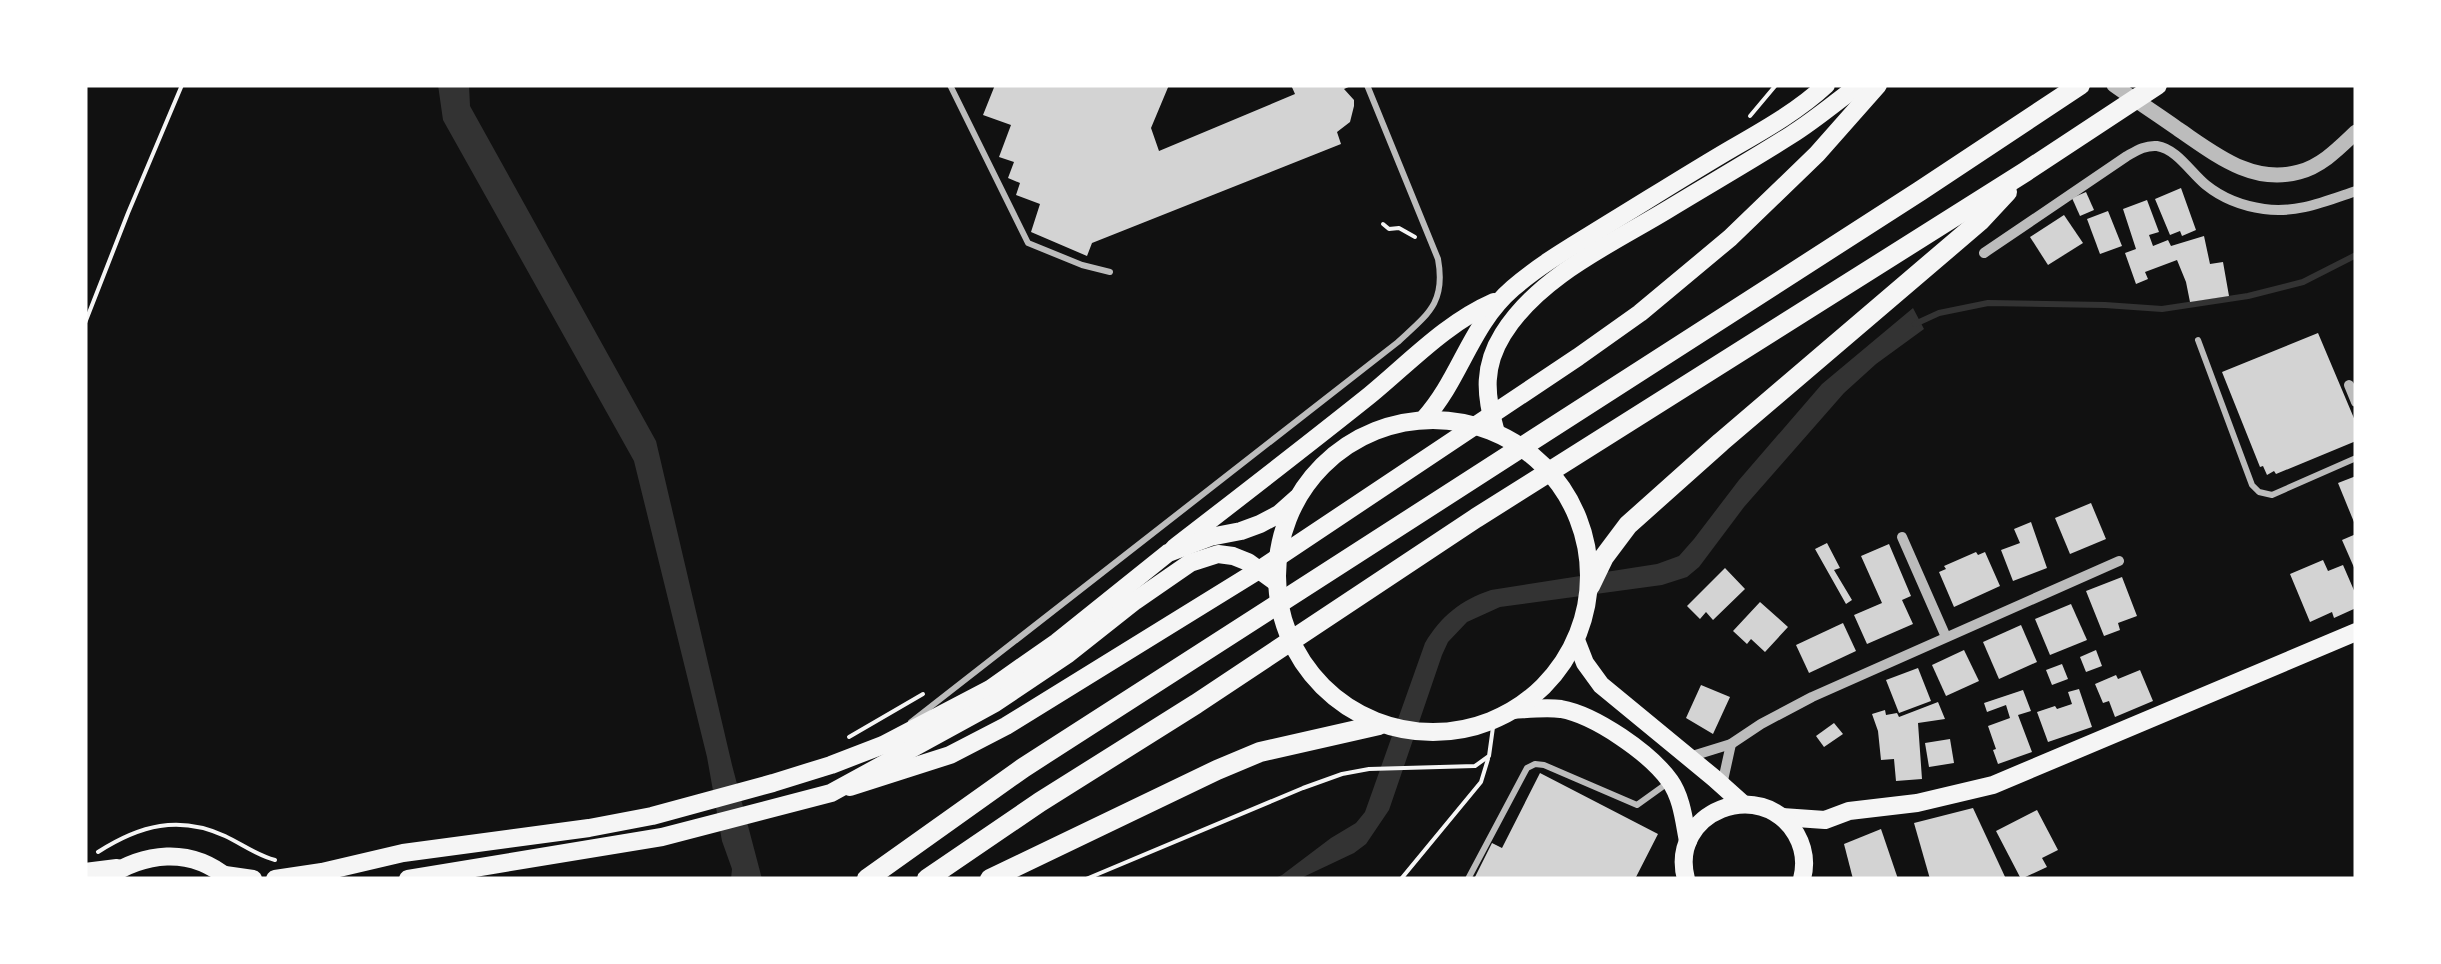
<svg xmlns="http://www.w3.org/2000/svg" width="2441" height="964" font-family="'Zilla Slab',serif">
	<rect width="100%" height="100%" fill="#111"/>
	<!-- water -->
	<g fill="#333">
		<path d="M438,85H469L470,106L656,441L732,765L762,879H731L732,869L722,841L707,757L634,461L443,120Z"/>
		<path d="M1913,308L1924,329L1876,364L1844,393L1744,507L1699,567L1687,577L1662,585L1500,607L1467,622L1448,642L1442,655L1389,810L1366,844L1354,853L1299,879H1273L1282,875L1331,838L1356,823L1365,812L1425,643C1441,616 1461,600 1491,590L1657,564L1679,556L1694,539L1739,480L1822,384Z"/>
	</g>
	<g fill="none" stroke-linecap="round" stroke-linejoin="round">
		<!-- stream -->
		<path stroke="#333" stroke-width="6" d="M1915,324L1939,313L1988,303L2105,305L2162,309L2248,296L2303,282L2356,255"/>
	</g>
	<!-- building -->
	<g fill="#d3d3d3">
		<path d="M995,85H1169L1151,128L1159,151L1295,94L1291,85H1353L1344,89L1354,100V106L1350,122L1337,132L1341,144L1092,243L1087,256L1031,232L1040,204L1016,195L1020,183L1008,178L1014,162L999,157L1011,125L983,115Z"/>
		<path d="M2181,188L2196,230L2182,236L2180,231L2170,235L2155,199Z"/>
		<path d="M2086,192L2094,210L2080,216L2072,198Z"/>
		<path d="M2147,200L2159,232L2149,235L2153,246L2168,240L2171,246L2204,236L2210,264L2223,262L2229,296L2190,302L2186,282L2177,260L2145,272L2148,279L2136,284L2125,253L2136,249L2123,209Z"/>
		<path d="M2108,211L2122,246L2100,254L2087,219Z"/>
		<path d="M2064,215L2083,243L2048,265L2030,237Z"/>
		<path d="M2318,333L2356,423V441L2276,474L2274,471L2267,475L2263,466L2260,467L2222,372Z"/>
		<path d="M2356,476V527L2338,483Z"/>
		<path d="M2091,503L2106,539L2070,554L2055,518Z"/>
		<path d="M2031,522L2047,568L2013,581L2001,550L2020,543L2014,529Z"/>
		<path d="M2356,534V572L2342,540Z"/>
		<path d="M1827,543L1840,568L1834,570L1852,600L1846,604L1815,549Z"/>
		<path d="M1889,544L1911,596L1902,600L1913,624L1867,644L1854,615L1882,603L1861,556Z"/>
		<path d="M1976,552L1978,555L1985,552L2000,586L1954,607L1939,572L1946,569L1944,566Z"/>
		<path d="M2323,560L2328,571L2343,565L2356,595V608L2334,618L2332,612L2310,622L2290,574Z"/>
		<path d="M1725,568L1745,589L1713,620L1706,612L1700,619L1687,606Z"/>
		<path d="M2122,577L2137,616L2118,623L2120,630L2104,636L2086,591Z"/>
		<path d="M1760,602L1788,627L1765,652L1751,639L1747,644L1733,631Z"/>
		<path d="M2071,604L2087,640L2050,655L2035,619Z"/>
		<path d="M1843,623L1856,651L1809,673L1796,645Z"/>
		<path d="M2021,625L2037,662L1999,679L1983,642Z"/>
		<path d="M1964,650L1979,681L1946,696L1932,665Z"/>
		<path d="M2096,650L2102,666L2086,672L2080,657Z"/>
		<path d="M2062,664L2068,679L2052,685L2046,670Z"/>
		<path d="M1918,668L1931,701L1899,713L1886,680Z"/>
		<path d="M2140,670L2153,701L2115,717L2109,701L2103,703L2095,684L2116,675L2118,679Z"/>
		<path d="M1701,685L1730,697L1713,734L1686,718Z"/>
		<path d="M2079,689L2092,727L2048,742L2037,712L2055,706L2057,709L2072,704L2068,692Z"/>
		<path d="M2023,690L2031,711L2018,715L2032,752L1998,764L1993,750L1996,749L1988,726L2010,718L2006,705L1987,712L1984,703Z"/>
		<path d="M1938,702L1945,719L1918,723L1922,779L1896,781L1894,759L1881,760L1878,731L1872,714L1885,710L1886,715L1897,713L1899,717Z"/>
		<path d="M1834,723L1843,734L1824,747L1816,736Z"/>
		<path d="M1950,739L1954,763L1929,767L1925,743Z"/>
		<path d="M1540,773L1658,834L1635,879H1474L1492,843L1502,848Z"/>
		<path d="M1973,808L2006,879H1930L1914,823Z"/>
		<path d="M2037,810L2058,850L2042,858L2047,867L2021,879L1996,831Z"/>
		<path d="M1881,829L1898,879H1853L1844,844Z"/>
	</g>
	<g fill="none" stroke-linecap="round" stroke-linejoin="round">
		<!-- path -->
		<g stroke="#f5f5f5" stroke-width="4">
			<path d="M1750,116L1776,85"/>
			<path d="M1383,224L1389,229L1399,228L1415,237"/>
			<path d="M85,323L128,213L182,85"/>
			<path d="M849,737L923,694"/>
			<path d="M98,852C140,825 179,815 225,836C242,844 256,855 275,860"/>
			<path d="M1086,879L1303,788L1342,774L1369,769L1475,766L1489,756L1494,720"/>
			<path d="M1401,879L1481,782L1488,759"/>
		</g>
		<!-- service -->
		<g stroke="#bcbcbc" stroke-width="6">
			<path d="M950,85L1028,243L1082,265L1110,272"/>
			<path d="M2198,340L2252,485L2259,492L2272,495L2356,458"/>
			<path d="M911,722L1398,342C1428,314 1446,303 1438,259L1367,85"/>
			<path d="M1468,879L1527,768L1535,764L1544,765L1637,805L1669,782"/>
		</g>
		<!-- minor -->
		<g stroke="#bcbcbc" stroke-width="10">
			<path d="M1984,253L2127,156C2136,151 2145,145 2157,146C2177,149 2191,173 2206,185C2222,198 2243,206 2264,209C2296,214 2326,201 2356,191"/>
			<path d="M2349,385L2356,402"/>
			<path d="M1902,537L1946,637"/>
			<path d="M1689,757L1731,744L1761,724L1812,697L2119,561"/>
			<path d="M1722,785L1731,744"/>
		</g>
		<!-- tertiary -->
		<path stroke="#bcbcbc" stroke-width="15" d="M2114,85C2135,100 2157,114 2178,129C2215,154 2252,185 2299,172C2322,166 2339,148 2356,132"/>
		<!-- secondary -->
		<g stroke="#f5f5f5" stroke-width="18">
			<path d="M1424,419C1461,378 1470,325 1513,288C1542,263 1576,244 1608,224C1649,199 1690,173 1731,149C1764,130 1798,111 1826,85"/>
			<path d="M1495,429C1485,394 1483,366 1503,334C1539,276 1611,244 1667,210C1708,185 1750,161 1791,135C1815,120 1836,102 1859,85"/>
			<path d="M1174,548C1240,497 1305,447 1370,395C1410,362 1446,323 1494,302"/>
			<path d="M1576,640L1585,663L1601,685L1714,778L1743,804"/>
			<path d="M1514,710C1529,709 1546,707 1561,709C1595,715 1650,753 1670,781C1682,798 1684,821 1688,841"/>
			<path d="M850,787L950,755L1006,726L1262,568L1578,357L1640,313L1730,238L1817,154L1878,85"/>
			<path d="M1782,817L1825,820L1849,811L1917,803L1993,785L2356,632"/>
			<path d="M1686,879C1668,812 1761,775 1796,834C1804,848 1806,864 1802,879"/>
		</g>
		<!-- primary -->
		<g stroke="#f5f5f5" stroke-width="18">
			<circle cx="1433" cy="576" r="156"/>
			<path d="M85,872L117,868"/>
			<path d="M225,875L253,879"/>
			<path d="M104,879C144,852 190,846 229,879"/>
			<path d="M275,879L322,872L403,853L589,828L652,816L773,783L831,765L883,745L990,689L1057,642L1168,553L1210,537L1241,531L1260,524L1279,514L1297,498"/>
			<path d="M408,879L662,837L831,793L995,703L1068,654L1135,601L1190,563L1218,554L1233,556L1248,562L1277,583"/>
		</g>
		<!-- motorway -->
		<g stroke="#f5f5f5" stroke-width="20">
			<path d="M1590,586L1604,557L1628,525L1721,442L1980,221L2007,192"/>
			<path d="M867,879L1023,768L1920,191L2080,85"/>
			<path d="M927,879L1040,802L1196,704L1476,518L2025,172L2157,85"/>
			<path d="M990,879L1217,770L1260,752L1379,725"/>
		</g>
	</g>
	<!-- border -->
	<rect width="2441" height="964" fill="none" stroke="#ffffff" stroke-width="175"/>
</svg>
